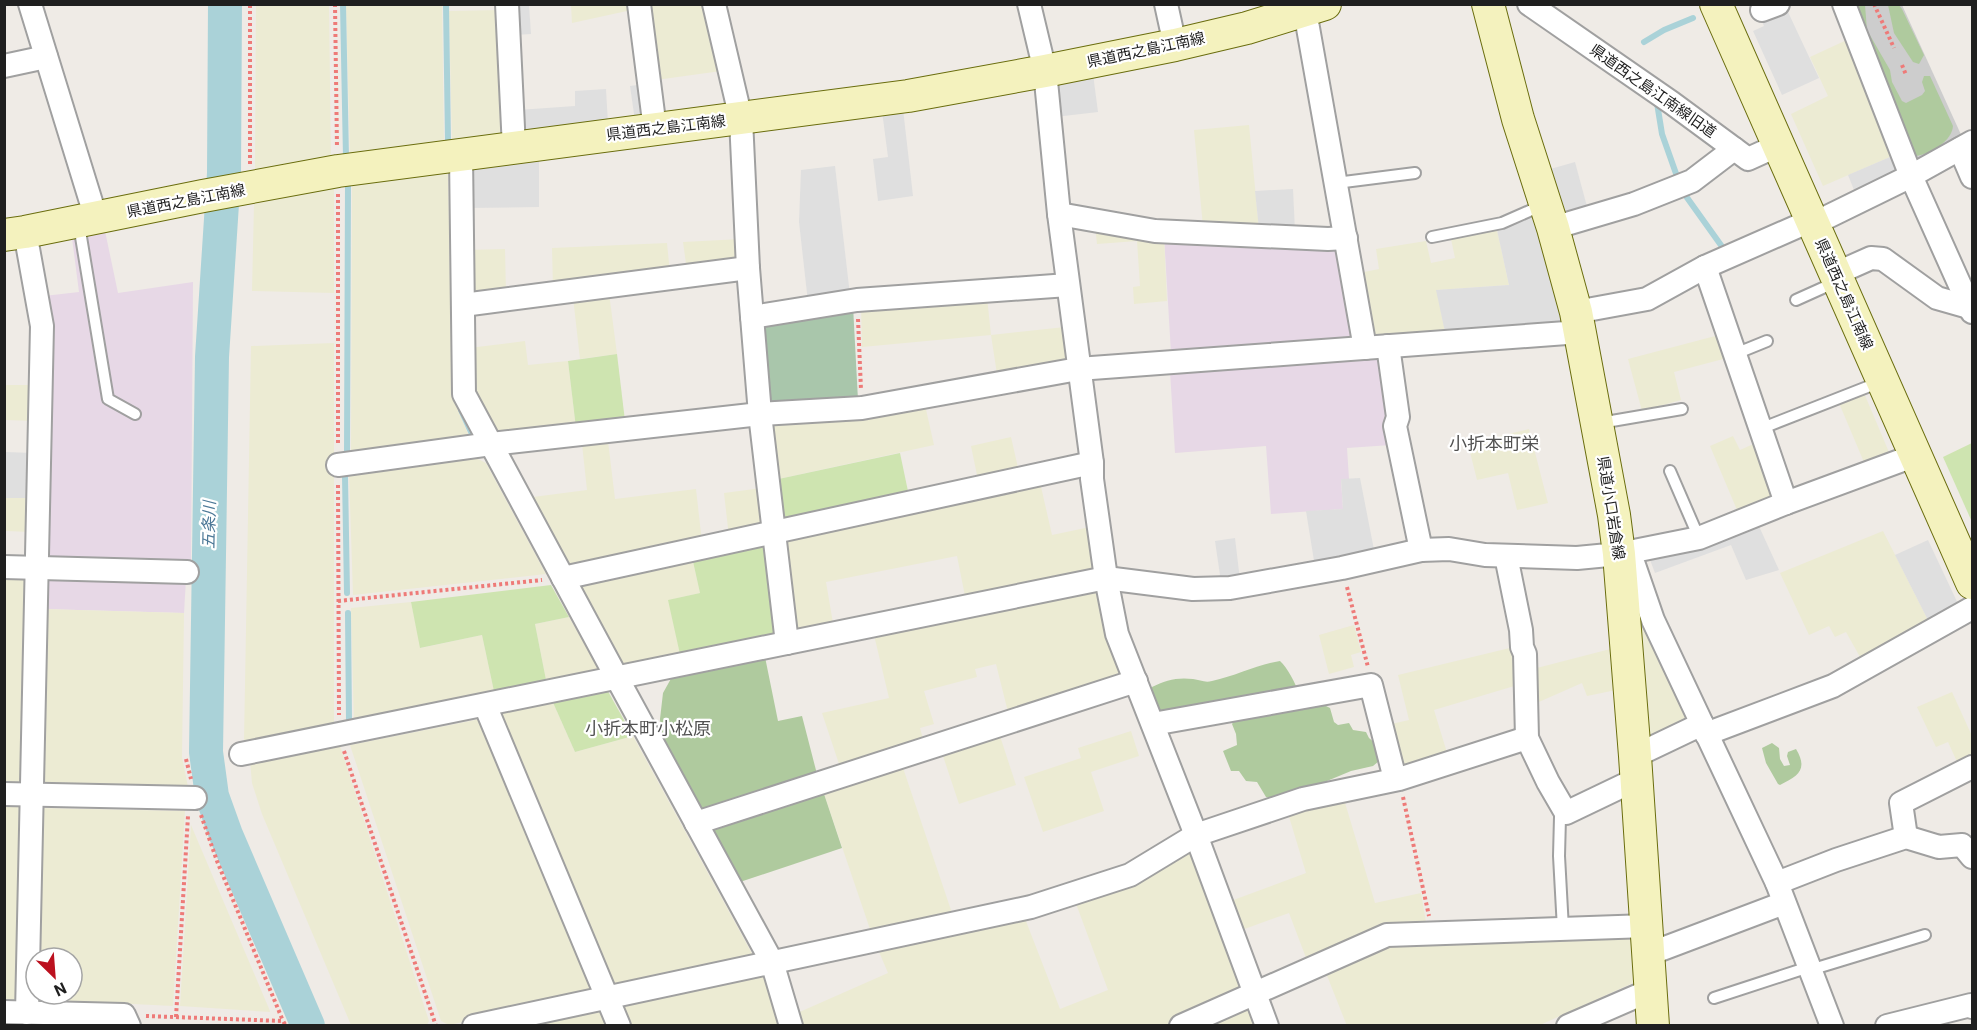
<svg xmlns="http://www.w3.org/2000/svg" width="1977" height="1030" font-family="Roboto,'Noto Sans JP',sans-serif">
	<rect width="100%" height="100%" fill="#efebe6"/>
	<!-- industrial -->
	<g fill="#e7d8e6">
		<path d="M105,231L118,293L193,282L191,563L50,560L44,554V296L79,292L72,238Z"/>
		<path d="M1164,236L1343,249L1357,336L1352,342L1171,353Z"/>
		<path d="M1384,355L1391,445L1347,448L1349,479L1341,480L1343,509L1271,514L1266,446L1175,453L1170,371Z"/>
		<path d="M50,577L186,579L184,613L43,609V585Z"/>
	</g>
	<!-- religious -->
	<path fill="#cdcdcd" d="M1849,5H1902L1963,139L1916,165Z"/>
	<!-- farmland -->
	<g fill="#ecebd3" fill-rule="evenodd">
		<path d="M256,5H329L331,162L255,171Z"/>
		<path d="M346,5H442L444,146L350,157Z"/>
		<path d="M571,5H635L636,9L572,23Z"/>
		<path d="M646,5H706L721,71L656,80Z"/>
		<path d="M500,10L505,129L498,135L452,141L449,11Z"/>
		<path d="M1851,38L1897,154L1823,186L1791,114L1828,96L1810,57Z"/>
		<path d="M1249,125L1259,229L1203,227L1194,130Z"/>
		<path d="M448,169L452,397L469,436L351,451L352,183Z"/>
		<path d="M334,187V293L252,291L254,204Z"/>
		<path d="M1095,225L1164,236L1167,301L1134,304L1133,287L1140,286L1137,241L1097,244Z"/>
		<path d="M1497,230L1509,285L1437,290L1445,332L1376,338L1369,334L1359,273L1379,269L1376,249L1426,241L1431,263L1455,258L1451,239Z"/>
		<path d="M741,239L742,260L687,271L683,242Z"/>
		<path d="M667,243L670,273L553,288L552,248Z"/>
		<path d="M505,249L506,293L475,297L468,292L467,250Z"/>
		<path d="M609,293L617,354L580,359L573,297Z"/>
		<path d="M987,297L991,335L1065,327L1069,353L1063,363L997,374L991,335L862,347L861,306Z"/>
		<path d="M1719,335L1727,358L1674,372L1681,400L1642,411L1628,359Z"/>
		<path d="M525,341L528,365L568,361L576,428L506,436L490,428L469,393V348Z"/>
		<path d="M334,343V725L249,745L244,741L251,346Z"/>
		<path d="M5,385H36L35,421L5,420Z"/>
		<path d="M1864,393L1891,457L1866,467L1839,403Z"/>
		<path d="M925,405L934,445L774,480L772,422Z"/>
		<path d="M1529,429L1548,503L1517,510L1508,473L1477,480L1468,444Z"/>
		<path d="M1733,436L1740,450L1758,442L1778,500L1740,517L1710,446Z"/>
		<path d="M1011,437L1019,472L978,480L971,446Z"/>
		<path d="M608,441L615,499L696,489L702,542L568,569L533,497L587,490L582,444Z"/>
		<path d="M476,458L486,463L546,574L353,595L349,473Z"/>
		<path d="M1039,478L1052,535L1090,527L1096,564L1087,578L966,601L957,556L826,582L834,629L798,636L790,628L783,535Z"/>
		<path d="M762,488L766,523L729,537L724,493Z"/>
		<path d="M5,498H33L32,532L5,531Z"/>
		<path d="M1883,531L1931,626L1864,664L1846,632L1835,637L1829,626L1809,635L1780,573Z"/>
		<path d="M692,557L700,593L669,600L681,659L632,669L617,662L577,588L579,582Z"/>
		<path d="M5,577H22L31,585L27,781L21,786H5Z"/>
		<path d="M1634,582L1692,718L1645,740Z"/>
		<path d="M1091,591L1101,596L1124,672L1121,680L1009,716L996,664L975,669L977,677L924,691L934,724L920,728L924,743L841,770L822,713L889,698L874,635Z"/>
		<path d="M411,602L421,648L482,635L495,696L354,725L351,608Z"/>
		<path d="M43,609L184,613L182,757L189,792L38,783Z"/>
		<path d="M569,617L598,668L594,675L547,685L535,624Z"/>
		<path d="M1354,625L1361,652L1351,655L1354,667L1329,674L1319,635Z"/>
		<path d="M1518,646L1521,684L1434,710L1448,756L1406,769L1397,765L1387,725L1409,720L1398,675Z"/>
		<path d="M1618,647L1621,689L1587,696L1582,683L1532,705L1533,669Z"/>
		<path d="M1952,692L1972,736V760L1959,766L1948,742L1936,747L1917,707Z"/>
		<path d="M551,698L575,752L633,736L755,959L614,989L498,709Z"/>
		<path d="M480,719L594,989L592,995L449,1025L441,1021L350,745Z"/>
		<path d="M998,730L1016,785L959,804L941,750Z"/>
		<path d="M1131,731L1139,756L1091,772L1104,811L1043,832L1024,777L1081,758L1078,748Z"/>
		<path d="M331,742L340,746L429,1021L427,1025H351L262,814L252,783L250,761Z"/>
		<path d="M901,762L953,916L871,932L822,788Z"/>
		<path d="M1343,796L1375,903L1421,893L1427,928L1308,963L1289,913L1239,931L1228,902L1306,873L1287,810Z"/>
		<path d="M5,797L26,803L20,1002H5Z"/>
		<path d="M37,808L185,811L173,1006L33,999ZM36,958H72V994H36Z"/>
		<path d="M191,825L270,1011V1012L180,1006Z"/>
		<path d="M1185,850L1195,854L1245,985L1241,993L1168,1025L798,1026L795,1014L888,973L877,947L1024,916L1060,1009L1108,990L1075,901Z"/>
		<path d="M1636,931L1639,976L1633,983L1540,1025L1347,1026L1324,968L1388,940Z"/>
		<path d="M763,974L779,1025H630L620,1001Z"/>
		<path d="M1245,1002L1259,1026H1193Z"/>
		<path d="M599,1005L608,1026H501Z"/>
	</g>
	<!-- grass -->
	<g fill="#cee4b0">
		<path d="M617,354L625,421L576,428L568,361Z"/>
		<path d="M1972,443V522L1943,457Z"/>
		<path d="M900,453L909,496L781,523L774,480Z"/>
		<path d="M762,541L770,546L779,633L681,659L668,600L700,593L692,557Z"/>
		<path d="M551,585L569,617L535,624L547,685L495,696L482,635L420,648L411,602Z"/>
		<path d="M605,686L633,736L575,752L551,698Z"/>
	</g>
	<!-- forest -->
	<g fill="#afca9e">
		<path d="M1851,5H1865L1867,30L1890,70L1892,82L1902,101L1906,103L1922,95L1925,91L1922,82L1924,76H1930L1953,126C1952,141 1931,154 1916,156L1910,151Z"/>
		<path d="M1888,5H1899L1902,9L1924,55L1919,64L1913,62L1894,33Z"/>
		<path d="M765,657L778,721L802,716L818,778L706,813L698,809L661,740L660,719L663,693L673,675Z"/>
		<path d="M1280,661C1287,667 1296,684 1299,694L1157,714L1151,695L1152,687C1165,680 1178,677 1193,679C1200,680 1205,683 1212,681C1236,676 1256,665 1280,661Z"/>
		<path d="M1324,705L1330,708L1334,722L1338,725L1349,723L1353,730L1366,732L1369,738L1376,744L1379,761L1373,766L1351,771L1315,786L1272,799L1266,797L1257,782L1246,781L1239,771H1231L1223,751L1237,745L1236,734L1232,724L1237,716Z"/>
		<path d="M1772,743L1779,748L1780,759L1784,766L1790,765L1787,756L1788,752L1796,749C1808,769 1799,776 1780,785L1778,784L1766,763L1762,748Z"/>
		<path d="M822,788L842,848L737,883L710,830Z"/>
	</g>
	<!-- cemetery -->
	<path fill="#a9c6ab" d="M853,306L858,400L771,405L765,400L759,327Z"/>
	<!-- parking -->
	<g fill="#dfdfdf">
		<path d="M513,5H529L531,34L515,35Z"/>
		<path d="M1788,12L1819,78L1782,95L1753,31L1764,26L1759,15Z"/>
		<path d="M1093,74L1098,112L1055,117L1051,82Z"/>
		<path d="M645,84L649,115L635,121L630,86Z"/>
		<path d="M606,89L608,124L526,135L518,110L575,106V91Z"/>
		<path d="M903,109L913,196L878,201L873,159L888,157L882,111Z"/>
		<path d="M1897,154L1901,169L1856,195L1848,175Z"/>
		<path d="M539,155V207L466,208L471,169Z"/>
		<path d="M1575,162L1589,214L1564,220L1547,170Z"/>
		<path d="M835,166L850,295L808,302L799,222L801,170Z"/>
		<path d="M1293,189L1295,231L1259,229L1255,191Z"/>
		<path d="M1535,213L1564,316L1558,325L1445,332L1436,290L1509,285L1497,230Z"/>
		<path d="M5,452L34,453L33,498H5Z"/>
		<path d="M1360,478L1375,555L1315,567L1306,511L1343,509L1341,479Z"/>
		<path d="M1757,522L1779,570L1746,580L1731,545L1655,573L1647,552Z"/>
		<path d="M1235,538L1240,580L1221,582L1215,541Z"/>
		<path d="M1928,540L1960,608L1931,626L1895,555Z"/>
	</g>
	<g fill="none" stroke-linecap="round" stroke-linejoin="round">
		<!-- stream -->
		<g stroke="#aad2d8" stroke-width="6">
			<path d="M343,4L346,158"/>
			<path d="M446,4L448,142"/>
			<path d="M1644,42L1664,30L1693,18"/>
			<path d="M1657,103L1662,134L1679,182"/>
			<path d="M348,185L347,454H351"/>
			<path d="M1683,192L1723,248"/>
			<path d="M461,410L472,434"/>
			<path d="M345,476L347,593"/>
			<path d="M348,613L349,721"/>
		</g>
		<!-- river -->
		<path stroke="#aad2d8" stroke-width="34" d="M225,4L224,173L212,357L206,752L212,796L226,835L308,1026"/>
		<!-- lane casing -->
		<g stroke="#a0a0a0" stroke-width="14">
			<g id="lane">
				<path d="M1336,183L1415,173"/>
				<path d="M79,225L108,399L135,414"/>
				<path d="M1432,237L1502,223L1543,205"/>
				<path d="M1796,300L1836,282"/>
				<path d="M1735,354L1767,341"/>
				<path d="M1600,423L1682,409"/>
				<path d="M1760,429L1880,382"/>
				<path d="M1670,471L1699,538"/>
				<path d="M1563,929L1559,856L1560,817L1566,813"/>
				<path d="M1810,970L1925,935"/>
				<path d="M1714,998L1809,967"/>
			</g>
		</g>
		<!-- street casing -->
		<g stroke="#a0a0a0" stroke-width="26">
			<g id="street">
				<path d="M30,4L96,218"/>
				<path d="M507,4L514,148"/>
				<path d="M639,4L655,129"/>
				<path d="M714,4L741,119L748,268L760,414L787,643"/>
				<path d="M1029,4L1045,71L1059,214L1092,463V479L1106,578L1117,634L1196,835L1267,1026"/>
				<path d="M1166,4L1175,45"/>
				<path d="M1529,4L1672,103L1748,159L1779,145"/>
				<path d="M1844,4L1911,176L1972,312"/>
				<path d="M1762,10L1778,4"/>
				<path d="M1305,11L1365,348"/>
				<path d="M4,66L46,57"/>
				<path d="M1960,149L1972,177"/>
				<path d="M461,156L464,394L617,678L772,962L791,1026"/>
				<path d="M1059,214L1155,231L1328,239L1346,238"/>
				<path d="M1813,224L1911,176L1972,142"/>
				<path d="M1553,228L1634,204L1692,181L1734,149"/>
				<path d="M25,232L42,326L27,1013"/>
				<path d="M1705,267L1786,503"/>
				<path d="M1835,274L1871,258L1883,259L1937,298L1972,308"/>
				<path d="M463,305L748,268"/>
				<path d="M1576,312L1647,299L1705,267L1812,220"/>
				<path d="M752,317L857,300L1068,285"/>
				<path d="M1388,346L1398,417L1395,426L1421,550"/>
				<path d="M338,465L491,444L760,414L862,408L1078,369L1580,332"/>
				<path d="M1619,554L1634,565L1653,620L1777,883L1832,1026"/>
				<path d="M1506,556L1521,630L1522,647L1525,654L1527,738L1548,782L1566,813L1637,779"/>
				<path d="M4,567L187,572"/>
				<path d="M563,578L1092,463"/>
				<path d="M485,705L619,1026"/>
				<path d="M1153,724L1371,685L1395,779"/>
				<path d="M1706,734L1833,686L1972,608"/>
				<path d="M241,754L1106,578L1193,589L1230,588L1342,568L1421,550L1449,549L1485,555L1577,558L1619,554L1699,538L1786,503L1916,455"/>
				<path d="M1635,756L1702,724"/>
				<path d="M4,794L195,798"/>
				<path d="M696,823L1136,681"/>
				<path d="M1906,837L1901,803L1972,767"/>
				<path d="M1777,883L1836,860L1906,837L1939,847L1962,845L1972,857"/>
				<path d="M1649,954L1784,903"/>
				<path d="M4,1012L124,1015L129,1026"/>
				<path d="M474,1026L1031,907L1130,875L1196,835L1303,799L1399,779L1527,738"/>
				<path d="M1181,1026L1387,935L1647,926"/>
				<path d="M1568,1026L1651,990"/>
				<path d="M1887,1026L1971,1005L1972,1007"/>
			</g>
		</g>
		<!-- secondary casing -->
		<g stroke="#6a6d0e" stroke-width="34">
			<g id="secondary">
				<path d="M1488,4L1518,119L1553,228L1576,312L1614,515L1619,554L1635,756L1653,1026"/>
				<path d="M1716,4L1972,583"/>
				<path d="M4,235L25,232L203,196L338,171L908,96L1045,71L1175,45L1247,28L1325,4"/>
			</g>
		</g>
		<!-- path -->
		<g stroke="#ee7a78" stroke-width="4" stroke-dasharray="3 3" stroke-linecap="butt">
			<path d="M335,4L337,148"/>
			<path d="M1874,4L1894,48"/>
			<path d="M1902,65L1906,75"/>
			<path d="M250,164V4"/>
			<path d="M338,194V445"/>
			<path d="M858,319L861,390"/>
			<path d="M338,485L339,715"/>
			<path d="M1347,587L1368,667"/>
			<path d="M338,601L542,580"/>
			<path d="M344,751L436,1026"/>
			<path d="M186,759L191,779"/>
			<path d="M1403,797L1429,916"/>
			<path d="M201,815L217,861L283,1021"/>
			<path d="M146,1016L283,1021L286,1026"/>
			<path d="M176,1017L188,816"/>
		</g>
		<!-- lane -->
		<use href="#lane" stroke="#fff" stroke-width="10"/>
		<!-- street -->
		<use href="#street" stroke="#fff" stroke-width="22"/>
		<!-- secondary -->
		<use href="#secondary" stroke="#f4f2be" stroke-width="32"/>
	</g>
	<g text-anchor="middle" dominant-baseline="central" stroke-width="4.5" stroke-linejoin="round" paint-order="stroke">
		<!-- street labels -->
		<g font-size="15" fill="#1f1f1f" stroke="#fff">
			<text transform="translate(1146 50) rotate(-12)">県道西之島江南線</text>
			<text transform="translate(1653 91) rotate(35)">県道西之島江南線旧道</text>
			<text transform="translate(666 128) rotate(-7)">県道西之島江南線</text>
			<text transform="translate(186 201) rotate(-11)">県道西之島江南線</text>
			<text transform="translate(1844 294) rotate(66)">県道西之島江南線</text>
			<text transform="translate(1611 508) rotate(81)">県道小口岩倉線</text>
		</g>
		<!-- water labels -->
		<g font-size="16" font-style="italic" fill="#4c7897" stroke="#fff">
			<text transform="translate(209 525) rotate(-89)">五条川</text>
		</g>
		<!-- quarter labels -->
		<g font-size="18" fill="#525252" stroke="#fff">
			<text x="1494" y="443">小折本町栄</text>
			<text x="648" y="728">小折本町小松原</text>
		</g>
	</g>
	<!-- border -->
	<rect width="1977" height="1030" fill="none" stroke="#1f1f1f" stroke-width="12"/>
	<!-- north arrow -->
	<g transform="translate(54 976) rotate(155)"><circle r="28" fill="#ffffff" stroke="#a5a5a5" stroke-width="1.5"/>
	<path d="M0-4.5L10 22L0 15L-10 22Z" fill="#bc111f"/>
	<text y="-9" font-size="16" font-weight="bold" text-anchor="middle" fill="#1f1f1f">N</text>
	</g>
</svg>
